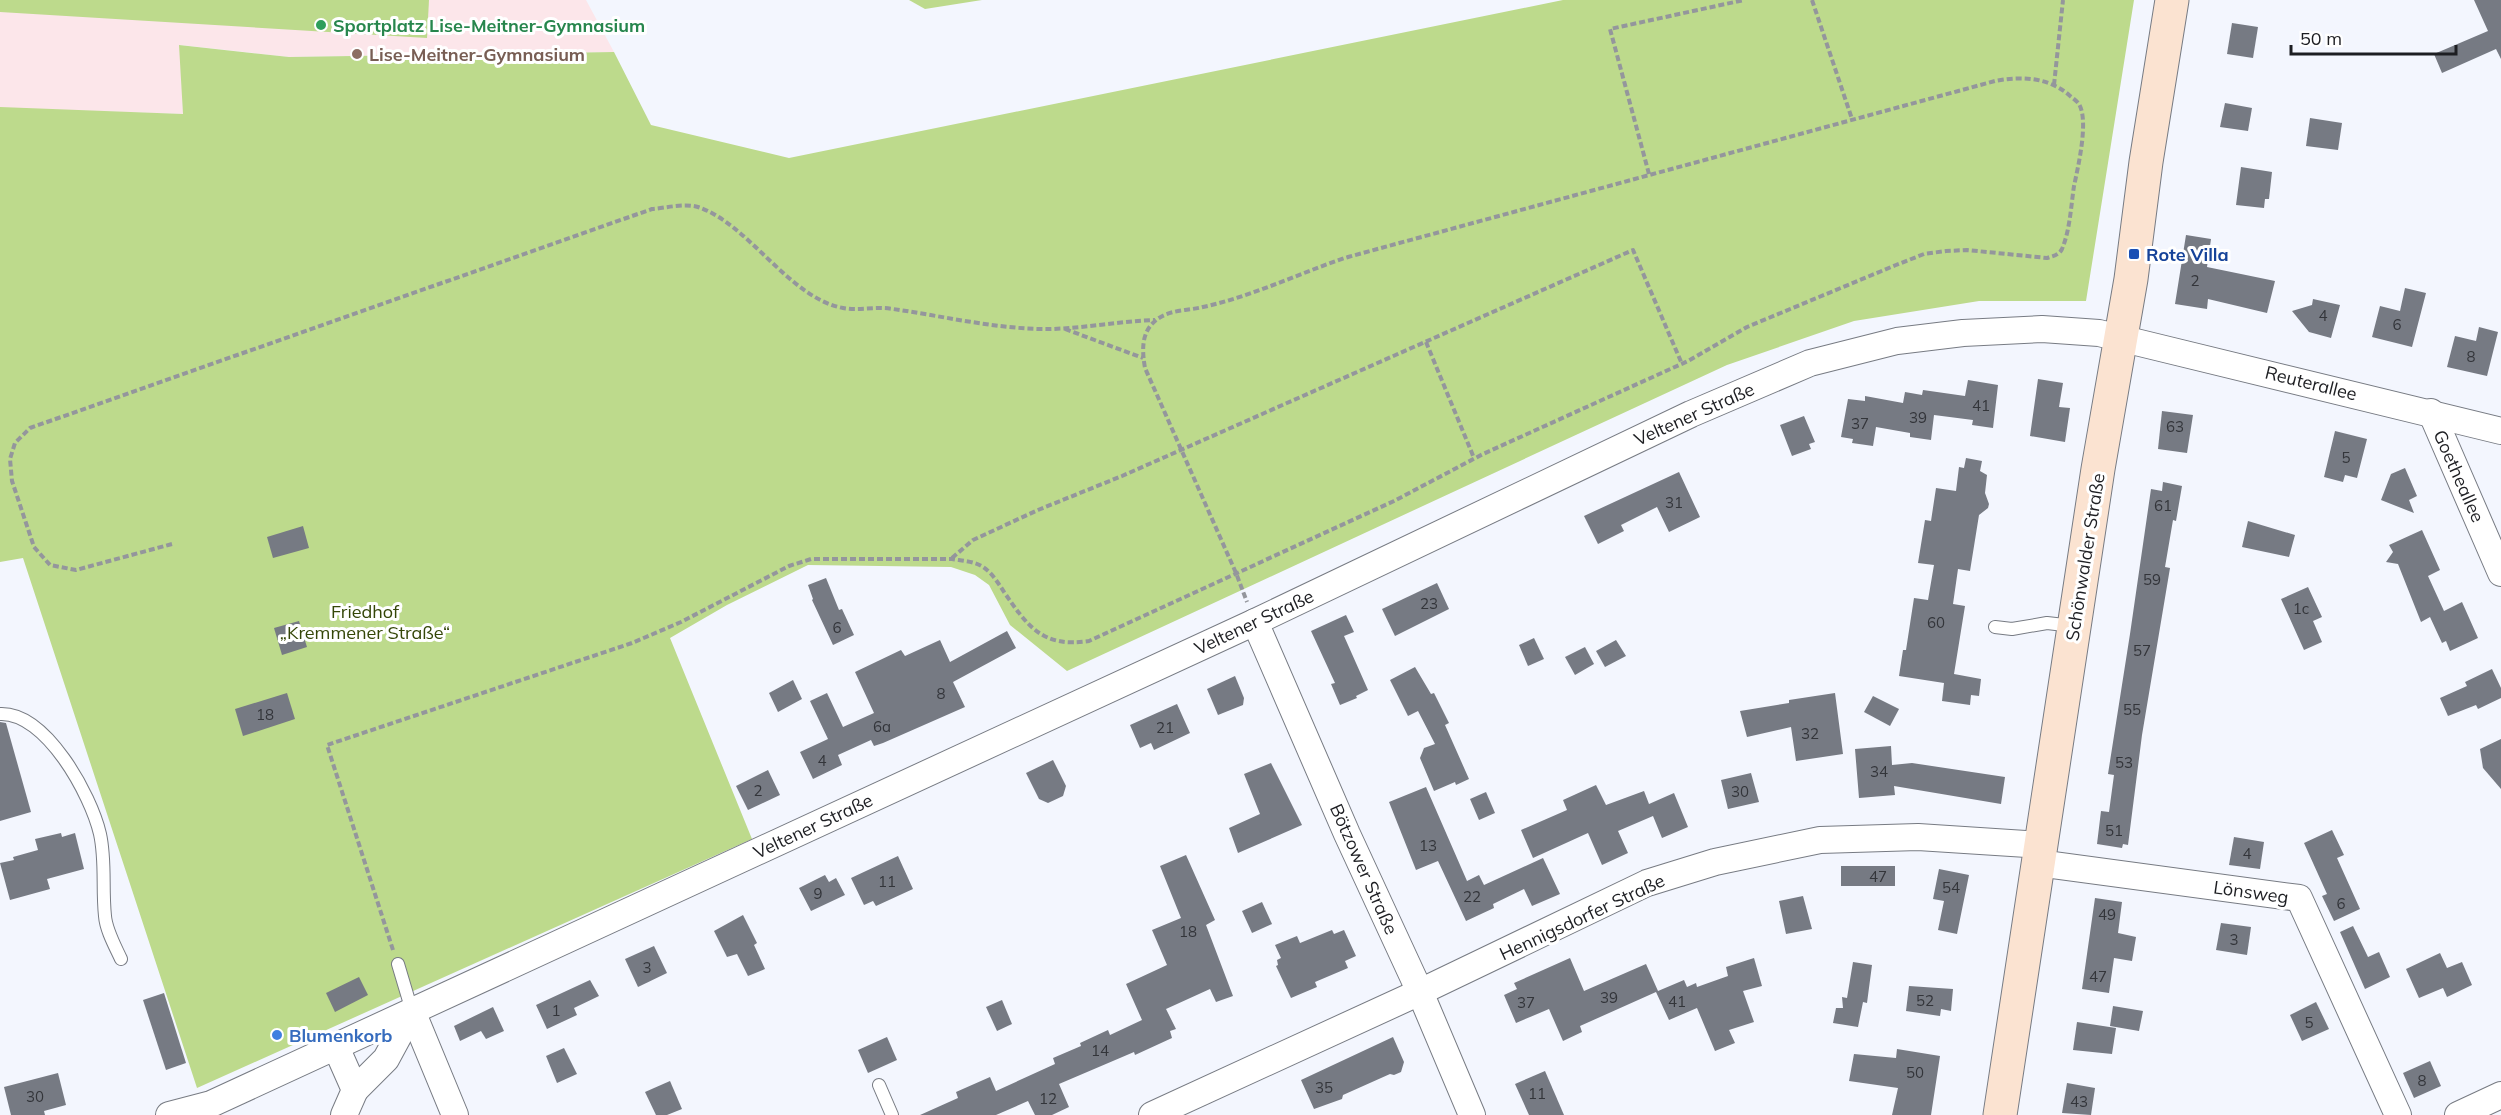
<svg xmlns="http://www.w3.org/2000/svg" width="2501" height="1115" font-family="Mulish,sans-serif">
	<rect width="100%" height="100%" fill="#f3f6fe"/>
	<!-- education -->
	<path fill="#fce6ea" d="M0,0H586L614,52L289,57L180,45L183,114L0,108Z"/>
	<!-- green -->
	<g fill="#bdda8c">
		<path d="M0,0H429L427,38L0,12Z"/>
		<path d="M909,0H982L925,9Z"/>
		<path d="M1563,0H2134L2086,301H1979L1854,321L1727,365L1067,671L1010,625L989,585L975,575L951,567L808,565L727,605L670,638L752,839L197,1088L23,558L0,562V107L183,114L179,45L289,57L614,52L651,125L789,158Z"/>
	</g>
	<!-- building -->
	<g fill="#767a83">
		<path d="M2474,0H2501V59L2496,49L2442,73L2434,54L2488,31Z"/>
		<path d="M2232,23L2258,27L2253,58L2227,54Z"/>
		<path d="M2225,103L2252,108L2248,131L2220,127Z"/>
		<path d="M2310,118L2342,123L2338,150L2306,146Z"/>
		<path d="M2241,167L2272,172L2269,199H2265L2264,208L2236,205Z"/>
		<path d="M2186,235L2211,239L2207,267L2275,281L2267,313L2208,299L2207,309L2175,304Z"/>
		<path d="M2405,288L2426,293L2412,347L2372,337L2380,306L2400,311Z"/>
		<path d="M2313,299L2340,305L2331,338L2309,332L2292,311L2312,305Z"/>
		<path d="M2479,327L2498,332L2487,376L2447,367L2455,336L2476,341Z"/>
		<path d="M2038,379L2063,383L2059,407L2070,408L2065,442L2030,436Z"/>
		<path d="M1968,380L1998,385L1993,428L1972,425L1973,420L1934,415L1931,440L1910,437V433L1876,427L1873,446L1852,443L1853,439L1841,437L1848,399L1865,401V396L1903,403L1905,392L1922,395L1923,390L1965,396Z"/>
		<path d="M2162,411L2193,415L2187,453L2158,449Z"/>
		<path d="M1804,416L1815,442L1809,444L1811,449L1792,456L1780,425Z"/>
		<path d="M2335,431L2367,439L2357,478L2345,475L2343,482L2324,477Z"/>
		<path d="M1966,458L1982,461L1980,471L1987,475L1985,493L1989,504L1988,508L1979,515L1970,571L1958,569L1953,604L1965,606L1954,674L1981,679L1979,696L1971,695L1970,705L1942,701L1944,683L1899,676L1903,650H1906L1914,598L1928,600L1934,565L1918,563L1925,520L1931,521L1936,488L1956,491L1959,467L1964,468Z"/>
		<path d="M2405,468L2417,496L2409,500L2414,513L2381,500L2391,474Z"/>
		<path d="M1679,472L1700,517L1669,532L1657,507L1621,525L1624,531L1598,544L1584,516Z"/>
		<path d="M2163,482L2182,486L2176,521L2173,520L2165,567L2170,568L2142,735L2128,845L2123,844L2122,848L2097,844L2101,811L2109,812L2114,775L2108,774L2130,634L2151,489L2162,491Z"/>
		<path d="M2248,521L2295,535L2289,557L2242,547Z"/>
		<path d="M303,526L309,548L273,558L267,537Z"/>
		<path d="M2422,530L2440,570L2428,576L2444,611L2462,602L2478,638L2450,651L2446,641L2442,643L2430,617L2421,622L2398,564L2386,562L2393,552L2389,545Z"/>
		<path d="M826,578L839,610L842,609L854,635L833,645L812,600L813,599L808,585Z"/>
		<path d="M1437,583L1449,609L1395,636L1382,609Z"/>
		<path d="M2308,587L2322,617L2313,621L2322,642L2304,650L2281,599Z"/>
		<path d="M1346,615L1354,632L1344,636L1368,690L1356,696L1357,698L1340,705L1331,684L1335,683L1311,631Z"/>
		<path d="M299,621L307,647L282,655L274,628Z"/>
		<path d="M1007,631L1016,648L953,682L965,707L883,743L874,746L871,740L838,755L842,765L813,779L800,752L828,739L810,701L827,693L843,727L874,713L855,672L901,650L905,656L940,640L950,662Z"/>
		<path d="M1534,638L1544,659L1528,666L1519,645Z"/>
		<path d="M1616,640L1626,656L1605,667L1596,651Z"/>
		<path d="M1585,647L1594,664L1575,675L1565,657Z"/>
		<path d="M1415,667L1431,694L1434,693L1449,723L1445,725L1469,779L1456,785L1455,782L1434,791L1420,758L1424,748L1435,744L1418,711L1408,716L1390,680Z"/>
		<path d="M2492,669L2501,688V698L2478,709L2476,705L2448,716L2440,698L2467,686L2465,682Z"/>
		<path d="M1235,676L1244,698L1243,705L1218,715L1207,689Z"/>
		<path d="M793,680L802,699L778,712L769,693Z"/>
		<path d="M287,693L295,719L243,736L235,709Z"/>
		<path d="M1835,693L1843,754L1796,761L1791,727L1747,737L1740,711L1789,703V700Z"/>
		<path d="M1873,696L1899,709L1890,726L1864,712Z"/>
		<path d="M1177,704L1190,733L1154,750L1151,743L1140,748L1130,725Z"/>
		<path d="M0,722L6,723L31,812L0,821Z"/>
		<path d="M2501,739V789L2483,768L2480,749Z"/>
		<path d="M1891,746L1892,765L1912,763L2005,777L2001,804L1894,786L1895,795L1859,798L1855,749Z"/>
		<path d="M1053,760L1066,786L1063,796L1048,803L1039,799L1026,773Z"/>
		<path d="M1271,763L1302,825L1238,853L1229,828L1260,814L1244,774Z"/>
		<path d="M768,770L780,795L748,810L736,786Z"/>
		<path d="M1751,773L1759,802L1728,809L1721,780Z"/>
		<path d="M1596,785L1606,805L1644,791L1649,804L1674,793L1688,827L1662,838L1653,816L1618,831L1628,853L1602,865L1588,833L1533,858L1521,830L1567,810L1563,800Z"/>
		<path d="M1426,787L1467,881L1479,875L1484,885L1543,858L1560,894L1532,906L1524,889L1493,904L1494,908L1466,921L1438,861L1416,870L1389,802Z"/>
		<path d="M1486,792L1495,813L1479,820L1470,799Z"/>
		<path d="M2332,830L2344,855L2337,858L2360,909L2334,921L2322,896L2327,894L2304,843Z"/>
		<path d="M61,833L62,837L75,833L84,869L47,879L50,889L10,900L0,863L14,860L13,857L38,850L35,839Z"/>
		<path d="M2234,837L2264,842L2260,869L2229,865Z"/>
		<path d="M1186,855L1215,920L1206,925L1233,996L1216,1002L1210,989L1166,1009L1176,1029L1170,1031L1172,1038L1135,1055L1134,1052L1059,1084L1069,1107L1052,1115H1035L1028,1101L996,1115H920L958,1098L956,1092L990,1077L996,1091L1055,1064L1053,1058L1081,1046L1080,1043L1108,1030L1110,1035L1142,1020L1126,984L1167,965L1152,930L1181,918L1160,866Z"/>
		<path d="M898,856L913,889L876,906L873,901L864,905L851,878Z"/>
		<rect x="1841" y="866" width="54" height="20"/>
		<path d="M1939,869L1969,875L1957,934L1938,930L1944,901L1933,899Z"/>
		<path d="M825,875L829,882L836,878L845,895L811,911L799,888Z"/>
		<path d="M1803,896L1812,929L1786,934L1779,901Z"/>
		<path d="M2095,898L2122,902L2118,933L2136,937L2132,961L2114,958L2109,993L2082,989Z"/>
		<path d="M1262,902L1272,924L1252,933L1242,911Z"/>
		<path d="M743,915L757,943L754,945L765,969L748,976L737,954L727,957L714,931Z"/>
		<path d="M2221,923L2251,927L2247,955L2216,950Z"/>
		<path d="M2353,926L2368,957L2379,952L2390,977L2365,989L2340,932Z"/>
		<path d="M1332,930L1334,934L1344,930L1356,956L1345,961L1348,968L1315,982L1317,987L1291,998L1276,966L1278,965L1277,960L1281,958L1275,945L1297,936L1300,943Z"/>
		<path d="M654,946L667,973L638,987L625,959Z"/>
		<path d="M2440,953L2447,968L2462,962L2472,985L2447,997L2443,988L2419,998L2406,969Z"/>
		<path d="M1570,958L1584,991L1646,964L1658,991L1684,980L1687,987L1696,983L1697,987L1728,976L1726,967L1754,958L1762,986L1743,991L1754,1022L1729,1030L1735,1043L1715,1051L1697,1008L1669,1020L1656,992L1580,1026L1582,1032L1563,1041L1549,1009L1516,1023L1504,995L1517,989L1514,983Z"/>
		<path d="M1853,962L1872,965L1867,1003L1863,1002L1858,1027L1833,1023L1836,1008H1843L1842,997L1847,998Z"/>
		<path d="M359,977L368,995L335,1012L326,993Z"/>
		<path d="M590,980L599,996L574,1008L577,1015L547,1029L536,1005Z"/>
		<path d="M1909,986L1953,989L1951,1011L1941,1009L1940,1016L1906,1011Z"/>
		<path d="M164,993L186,1063L166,1070L143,1000Z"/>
		<path d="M1002,1000L1012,1024L997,1031L986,1007Z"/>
		<path d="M2316,1002L2329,1029L2302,1041L2290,1015Z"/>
		<path d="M2113,1006L2143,1011L2139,1031L2110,1026Z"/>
		<path d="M493,1007L504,1031L486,1039L481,1031L460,1041L454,1026Z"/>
		<path d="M2077,1022L2116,1028L2112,1054L2073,1050Z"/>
		<path d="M887,1037L897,1060L868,1073L858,1050Z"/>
		<path d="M1393,1037L1404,1062L1401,1072L1394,1075L1390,1074L1343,1095L1342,1099L1314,1109L1301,1080Z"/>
		<path d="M564,1048L577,1074L557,1083L546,1056Z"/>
		<path d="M1897,1049L1940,1056L1931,1115H1892L1898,1088L1849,1081L1854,1054L1896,1058Z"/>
		<path d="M2430,1061L2441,1086L2414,1098L2403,1073Z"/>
		<path d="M1545,1071L1564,1115H1529L1515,1084Z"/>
		<path d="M58,1073L66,1105L44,1111L45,1115H11L4,1087Z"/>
		<path d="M670,1081L682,1109L667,1115H656L645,1092Z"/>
		<path d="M2067,1083L2095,1088L2091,1115L2062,1113Z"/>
	</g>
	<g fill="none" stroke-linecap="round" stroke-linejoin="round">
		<!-- service casing -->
		<g stroke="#777b83" stroke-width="14">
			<g id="service">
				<path d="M1995,627L2012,629L2047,623L2073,626"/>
				<path d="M0,714C46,712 91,795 100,834C106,861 102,888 105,916C106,930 115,946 121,959"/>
				<path d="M398,964L412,1011"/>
				<path d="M879,1085L892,1115"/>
			</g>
		</g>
		<!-- minor casing -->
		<g stroke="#777b83" stroke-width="28">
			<g id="minor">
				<path d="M2431,412L2501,573"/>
				<path d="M1255,622L1347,834L1420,992L1472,1115"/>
				<path d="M2038,863L2299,898L2398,1115"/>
				<path d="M412,1011L455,1115"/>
				<path d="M336,1047L355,1090L344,1115"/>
				<path d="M355,1090L386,1059L412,1011"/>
				<path d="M169,1115L211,1104L1255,622L1691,414L1810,363L1897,341L1963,333L2042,329L2099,333L2501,431"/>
				<path d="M1152,1115L1420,992L1647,883L1715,862L1820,840L1918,837L2041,845"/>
				<path d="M2458,1115L2501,1095"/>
			</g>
		</g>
		<!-- secondary casing -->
		<g stroke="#777b83" stroke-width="35">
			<path id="secondary" d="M2000,1115L2098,469L2131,279L2146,162L2172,0"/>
		</g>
		<!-- path -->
		<g stroke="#94969c" stroke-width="4" stroke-dasharray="6 3" stroke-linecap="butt">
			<path d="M1812,0L1852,119"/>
			<path d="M2054,85L2063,0"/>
			<path d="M1649,174L1610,29L1744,0"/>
			<path d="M1065,329L1143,358"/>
			<path d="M1426,342L1474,458"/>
			<path d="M172,544L76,570L50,565L34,547L12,481L10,459L15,443L30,428L652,209C666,208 684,203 698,207C749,224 789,298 843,308C859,311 876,306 893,309C943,316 1000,330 1051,329C1086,328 1120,321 1155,320"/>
			<path d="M952,558L973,540L1038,510L1122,476L1633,250L1682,364"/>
			<path d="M393,950L327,745L632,643L681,622L789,566L811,559H952C964,561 977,561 987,570C993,575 999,584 1004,592C1028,627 1043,648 1089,641L1394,501L1483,454L1688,361L1747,327L1896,265L1924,254L1946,251L1967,250L2047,258C2053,256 2059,255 2062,249C2070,230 2071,206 2074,186C2078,167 2089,121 2079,104C2077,101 2071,97 2069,95C2048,77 2021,76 1995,81L1348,257C1299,273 1254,296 1203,307C1187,311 1169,309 1155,321C1141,333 1142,351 1145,368L1236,573L1247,602"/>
		</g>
		<!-- service -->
		<use href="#service" stroke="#fff" stroke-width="12"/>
		<!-- minor -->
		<use href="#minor" stroke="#fff" stroke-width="26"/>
		<!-- secondary -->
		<use href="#secondary" stroke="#fbe3d1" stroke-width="33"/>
	</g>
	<!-- markers -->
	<circle fill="#2e9e5b" stroke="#fff" stroke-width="2" cx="321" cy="25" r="6"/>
	<circle fill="#8d6e63" stroke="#fff" stroke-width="2" cx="357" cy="54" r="6"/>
	<rect fill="#1a4fb4" stroke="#fff" stroke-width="2" x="2128" y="248" width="12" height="12" rx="3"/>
	<circle fill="#3f7fe0" stroke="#fff" stroke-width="2" cx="277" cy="1035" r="6"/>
	<g text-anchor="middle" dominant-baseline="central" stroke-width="6" stroke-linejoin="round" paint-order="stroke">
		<!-- number labels -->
		<g font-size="15" fill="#33353a">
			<text x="2195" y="280">2</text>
			<text x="2323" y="315">4</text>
			<text x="2397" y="324">6</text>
			<text x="2471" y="356">8</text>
			<text x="1981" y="405">41</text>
			<text x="1918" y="417">39</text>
			<text x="1860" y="423">37</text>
			<text x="2175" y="426">63</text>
			<text x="2346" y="457">5</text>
			<text x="1674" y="502">31</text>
			<text x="2163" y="505">61</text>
			<text x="2152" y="579">59</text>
			<text x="1429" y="603">23</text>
			<text x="2301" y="608">1c</text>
			<text x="1936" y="622">60</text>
			<text x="837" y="627">6</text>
			<text x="2142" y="650">57</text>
			<text x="941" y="693">8</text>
			<text x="2132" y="709">55</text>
			<text x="265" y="714">18</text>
			<text x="882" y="726">6a</text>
			<text x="1165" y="727">21</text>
			<text x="1810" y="733">32</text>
			<text x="822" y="760">4</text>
			<text x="2124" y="762">53</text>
			<text x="1879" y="771">34</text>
			<text x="758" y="790">2</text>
			<text x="1740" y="791">30</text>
			<text x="2114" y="830">51</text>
			<text x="1428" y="845">13</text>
			<text x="2247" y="853">4</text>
			<text x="1878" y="876">47</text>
			<text x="887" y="881">11</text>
			<text x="1951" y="887">54</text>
			<text x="818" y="893">9</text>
			<text x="1472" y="896">22</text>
			<text x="2341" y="903">6</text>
			<text x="2107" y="914">49</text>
			<text x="1188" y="931">18</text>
			<text x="2234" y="939">3</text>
			<text x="647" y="967">3</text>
			<text x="2098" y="976">47</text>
			<text x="1609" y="997">39</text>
			<text x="1925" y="1000">52</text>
			<text x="1677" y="1001">41</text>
			<text x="1526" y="1002">37</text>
			<text x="556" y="1010">1</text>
			<text x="2309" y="1022">5</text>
			<text x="1100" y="1050">14</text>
			<text x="1915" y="1072">50</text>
			<text x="2422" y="1080">8</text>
			<text x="1324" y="1087">35</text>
			<text x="1537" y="1093">11</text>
			<text x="35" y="1096">30</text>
			<text x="1048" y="1098">12</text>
			<text x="2079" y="1101">43</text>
		</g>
		<!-- leisure labels -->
		<g font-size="18" font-weight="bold" fill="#27864d" stroke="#fff" text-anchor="start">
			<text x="333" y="25">Sportplatz Lise-Meitner-Gymnasium</text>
		</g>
		<!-- education labels -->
		<g font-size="18" font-weight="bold" fill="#785e54" stroke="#fff" text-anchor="start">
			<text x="369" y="54">Lise-Meitner-Gymnasium</text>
		</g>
		<!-- transit labels -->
		<g font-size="18" font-weight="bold" fill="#164399" stroke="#fff" text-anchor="start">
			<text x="2146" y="254">Rote Villa</text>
		</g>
		<!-- street labels -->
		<g font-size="18" fill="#1d1e22" stroke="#fff">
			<text transform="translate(2311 383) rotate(14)">Reuterallee</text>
			<text transform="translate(1694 414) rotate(-24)">Veltener Straße</text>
			<text transform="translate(2459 476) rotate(66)">Goetheallee</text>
			<text transform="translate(2085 557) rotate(-81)">Schönwalder Straße</text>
			<text transform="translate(1254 622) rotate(-25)">Veltener Straße</text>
			<text transform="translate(813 826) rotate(-25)">Veltener Straße</text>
			<text transform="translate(1364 869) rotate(66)">Bötzower Straße</text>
			<text transform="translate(2251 892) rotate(8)">Lönsweg</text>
			<text transform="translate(1582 917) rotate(-25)">Hennigsdorfer Straße</text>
		</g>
		<!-- park labels -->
		<g font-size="18" fill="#344607" stroke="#fff">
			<text x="365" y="611">Friedhof<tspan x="365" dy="21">„Kremmener Straße“</tspan></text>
		</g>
		<!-- shop labels -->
		<g font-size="18" font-weight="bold" fill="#366cbe" stroke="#fff" text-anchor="start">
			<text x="289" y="1035">Blumenkorb</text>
		</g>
	</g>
	<!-- scale -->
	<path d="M2291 45v9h165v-9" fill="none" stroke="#1d1e22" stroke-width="3"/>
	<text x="2300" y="45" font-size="18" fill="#1d1e22" stroke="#ffffff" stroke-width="4.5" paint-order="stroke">50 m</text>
</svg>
